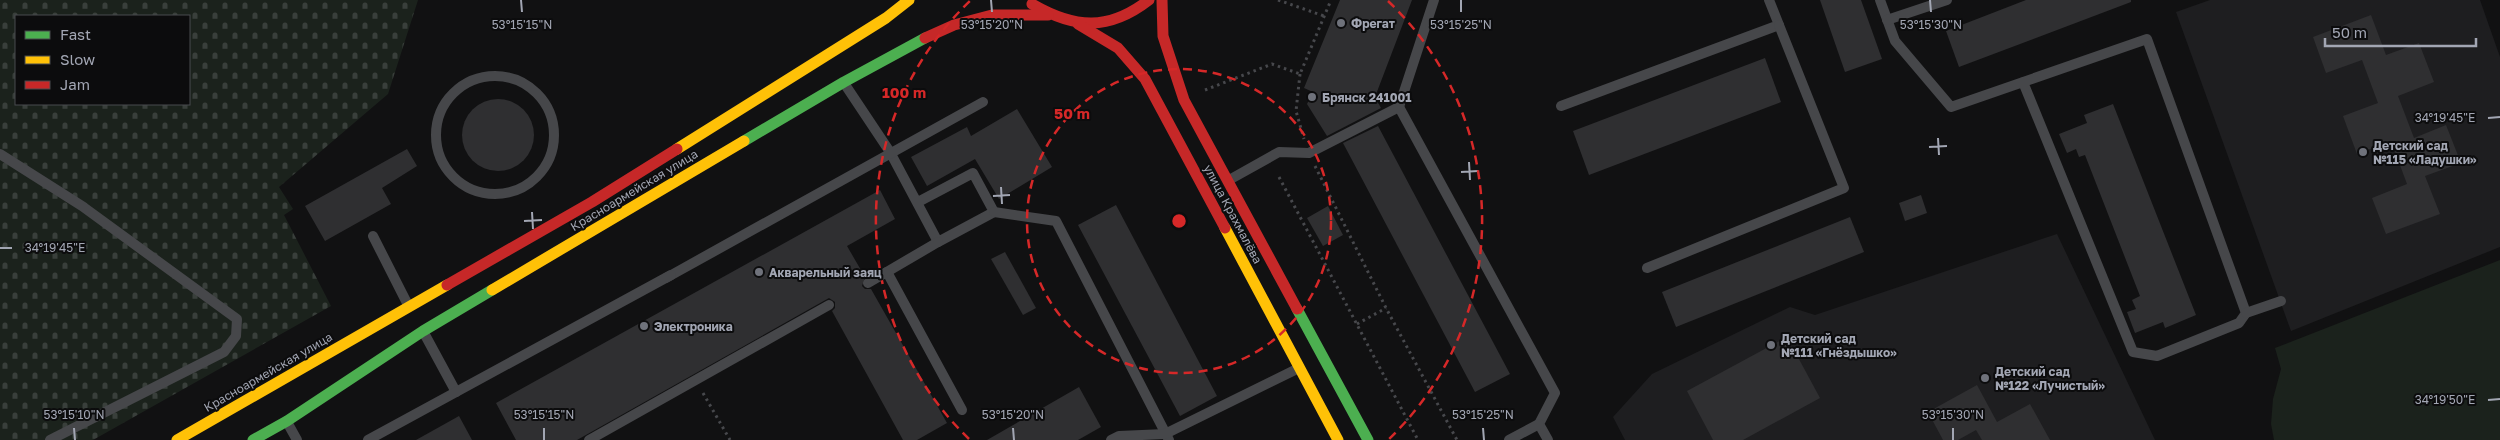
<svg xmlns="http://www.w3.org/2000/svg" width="2500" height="440" font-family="'Golos Text',sans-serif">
	<defs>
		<pattern id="cemetery-stones" width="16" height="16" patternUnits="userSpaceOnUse" patternTransform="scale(1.25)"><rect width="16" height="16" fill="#1b221c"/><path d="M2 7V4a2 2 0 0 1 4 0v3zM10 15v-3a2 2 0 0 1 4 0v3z" fill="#393f3b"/></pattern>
	</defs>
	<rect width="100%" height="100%" fill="#111112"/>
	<!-- built -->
	<g fill="#1e1e20">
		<path d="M2210,0H2480L2500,57V247L2291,331L2176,12Z"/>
		<path d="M2057,234L2155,440H1625L1613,417L1652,374L1790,307L1815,315Z"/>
	</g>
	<!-- cemetery -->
	<path fill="url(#cemetery-stones)" fill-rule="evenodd" d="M0,0H418L388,94L279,187L293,209L284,215L331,306L93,440H0ZM16,16H189V104H16Z"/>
	<!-- garden -->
	<path fill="#1b221c" d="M2500,260V440H2274L2271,424L2273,399L2281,369L2275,348Z"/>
	<!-- building -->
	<g fill="#2f2f31">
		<path d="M1340,0H1412L1375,97L1381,108L1327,136L1307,104L1313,92L1304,88Z"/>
		<path d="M1820,0H1861L1882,59L1845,72Z"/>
		<path d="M2026,0H2131V2L1959,67L1946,31Z"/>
		<path d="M2371,15L2386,55L2419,43L2434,82L2398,96L2414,138L2446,125L2461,163L2425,176L2440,214L2386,234L2372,198L2407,184L2391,141L2357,154L2343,116L2378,103L2362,60L2326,73L2313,37Z"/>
		<path d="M1765,58L1781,102L1589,175L1573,131Z"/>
		<circle cx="498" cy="135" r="36"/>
		<path d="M2113,104L2196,315L2165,328L2163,322L2135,333L2127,312L2136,309L2132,300L2140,296L2085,155L2079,157L2076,149L2067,153L2059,134L2087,123L2084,115Z"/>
		<path d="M1017,109L1052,167L999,199L975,159L927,186L911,157L967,127L971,136Z"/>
		<path d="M1378,126L1510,374L1475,392L1343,143Z"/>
		<path d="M407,149L417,166L382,188L391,204L325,241L305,206Z"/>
		<path d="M880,190L895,219L847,246L865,277L862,286L865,289H871L947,423L917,440H903L832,311L835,308V302L829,298L577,440H516L496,403Z"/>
		<path d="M1921,195L1927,213L1905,221L1899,203Z"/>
		<path d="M1116,205L1217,396L1180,416L1078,225Z"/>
		<path d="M1328,206L1343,235L1323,246L1307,218Z"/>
		<path d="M1850,217L1864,252L1676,327L1662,292Z"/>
		<path d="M1005,252L1036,308L1023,315L991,259Z"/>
		<path d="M1787,337L1820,398L1743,440H1713L1687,391Z"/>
		<path d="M1977,385L1997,422L2030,404L2050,440H1982L1976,430L1958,440H1943L1928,412Z"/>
		<path d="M1079,387L1101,427L1078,440H987Z"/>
		<path d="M459,416L472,440H416Z"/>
	</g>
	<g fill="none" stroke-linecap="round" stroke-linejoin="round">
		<!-- path -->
		<g stroke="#47484c" stroke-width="3" stroke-dasharray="2.5 4" stroke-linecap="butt">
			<path d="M1278,0L1324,16"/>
			<path d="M1300,74L1296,111L1304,139"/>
			<path d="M1205,90L1272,64L1300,74L1331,0"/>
			<path d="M1315,166L1386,308L1457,440"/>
			<path d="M1279,177L1418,440"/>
			<path d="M1357,324L1386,308"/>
			<path d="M703,393L730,440"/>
		</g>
		<!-- lane -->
		<g stroke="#46474a" stroke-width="10">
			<path d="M1880,0L1895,41L1951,107L2147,39L2246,313L2239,323L2157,356L2133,352L2023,82"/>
			<path d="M1887,20L1947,0"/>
			<circle cx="495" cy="135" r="59"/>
			<path d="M844,83L890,152L938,242L994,212L973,173L918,202"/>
			<path d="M1561,106L1779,25L1769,0"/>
			<path d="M1399,107L1434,0"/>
			<path d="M0,154L82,206L237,319L236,336L224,352L50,440"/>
			<path d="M1229,180L1279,152L1309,153L1399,107L1555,393L1539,424L1548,440"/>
			<path d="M994,212L1056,221L1169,440"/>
			<path d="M373,236L408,305"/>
			<path d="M1647,268L1844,188L1779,25"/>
			<path d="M887,272L962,410"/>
			<path d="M666,278L983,102"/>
			<path d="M868,283L938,242"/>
			<path d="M2246,313L2281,301"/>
			<path d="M424,333L456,392"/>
			<path d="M287,422L297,440"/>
			<path d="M368,440L671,275"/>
			<path d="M589,440L829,305"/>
			<path d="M1111,440L1119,436L1165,434L1299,368"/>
			<path d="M1509,440L1539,424"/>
		</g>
		<!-- fast -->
		<g stroke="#4caf50" stroke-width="11">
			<path d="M744,141L844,82L925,38"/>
			<path d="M1297,309L1368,440"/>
			<path d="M253,440L287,421L423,331L492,290"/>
		</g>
		<!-- slow -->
		<g stroke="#ffc107" stroke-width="11">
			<path d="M677,149L886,18L909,0"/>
			<path d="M1225,228L1338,440"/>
			<path d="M492,290L744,141"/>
			<path d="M177,440L447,285"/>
		</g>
		<!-- jam -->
		<g stroke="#c62828" stroke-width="11">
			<path d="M1162,0L1163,36L1184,100L1297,309"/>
			<path d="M1032,4C1075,29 1109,31 1149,0"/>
			<path d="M1078,24L1118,48L1145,79L1225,228"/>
			<path d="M925,38L954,25L992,15H1048"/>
			<path d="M447,285L592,202L677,149"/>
		</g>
	</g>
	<!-- ticks -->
	<path fill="none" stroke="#a2a6b3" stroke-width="2" d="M521,0L522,12M991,0L992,12M1461,0V12M1930,0L1931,12M2488,118L2500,117M1938,138L1939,155M1929,147L1947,146M1469,162L1470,180M1461,172L1478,171M1001,187L1002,204M993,196L1010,195M532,212L533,229M524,221L542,220M0,248H12M2488,400L2500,399M74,428L75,440M544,428V440M1013,428L1014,440M1483,428L1484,440M1953,428V440"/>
	<!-- distance rings -->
	<g fill="none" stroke="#d62828" stroke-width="2.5" stroke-dasharray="9 6">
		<circle cx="1179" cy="221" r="152"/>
		<path d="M969 439A303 303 0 0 1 970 1M1388 1A303 303 0 0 1 1389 439"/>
	</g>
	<!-- markers -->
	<g fill="#6f727b" stroke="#0c0c0d" stroke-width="2">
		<circle cx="1341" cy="23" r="5"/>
		<circle cx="1312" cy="97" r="5"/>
		<circle cx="2363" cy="152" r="5"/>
		<circle cx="759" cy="272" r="5"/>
		<circle cx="644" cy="326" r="5"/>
		<circle cx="1771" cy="345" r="5"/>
		<circle cx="1985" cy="378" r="5"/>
	</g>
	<g text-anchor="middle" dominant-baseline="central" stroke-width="4" stroke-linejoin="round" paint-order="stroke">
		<!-- poi labels -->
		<g font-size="12" font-weight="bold" fill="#a2a6b3" stroke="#0c0c0d" text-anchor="start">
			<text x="1351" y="23">Фрегат</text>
			<text x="1322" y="97">Брянск 241001</text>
			<text x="2373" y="145">Детский сад<tspan x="2373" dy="14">№115 «Ладушки»</tspan></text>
			<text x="769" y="272">Акварельный заяц</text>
			<text x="654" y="326">Электроника</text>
			<text x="1781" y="338">Детский сад<tspan x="1781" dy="14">№111 «Гнёздышко»</tspan></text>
			<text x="1995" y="371">Детский сад<tspan x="1995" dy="14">№122 «Лучистый»</tspan></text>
		</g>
		<!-- street labels -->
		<g font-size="12" fill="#a2a6b3" stroke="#0c0c0d">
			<text transform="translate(634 190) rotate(-31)">Красноармейская улица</text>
			<text transform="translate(1233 214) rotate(62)">улица Крахмалёва</text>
			<text transform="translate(268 372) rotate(-30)">Красноармейская улица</text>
		</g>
	</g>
	<g font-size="12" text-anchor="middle" fill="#a2a6b3" stroke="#0c0c0d" stroke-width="4" stroke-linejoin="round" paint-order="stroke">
		<text x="522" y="29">53°15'15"N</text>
		<text x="992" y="29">53°15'20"N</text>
		<text x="1461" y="29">53°15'25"N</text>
		<text x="1931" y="29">53°15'30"N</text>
		<text x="2445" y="122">34°19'45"E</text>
		<text x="55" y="252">34°19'45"E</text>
		<text x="2445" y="404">34°19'50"E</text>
		<text x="74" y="419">53°15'10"N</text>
		<text x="544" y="419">53°15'15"N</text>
		<text x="1013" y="419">53°15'20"N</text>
		<text x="1483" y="419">53°15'25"N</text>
		<text x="1953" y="419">53°15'30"N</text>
	</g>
	<circle cx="1179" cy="221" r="8" fill="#d62828" stroke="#0c0c0d" stroke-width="2.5"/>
	<g font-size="15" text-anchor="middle" font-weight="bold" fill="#d62828" stroke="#0c0c0d" stroke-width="4" stroke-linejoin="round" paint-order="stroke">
		<text x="904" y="98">100 m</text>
		<text x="1072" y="119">50 m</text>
	</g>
	<!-- legend -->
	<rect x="15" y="15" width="175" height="90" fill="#0c0c0d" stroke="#484a4f"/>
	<rect x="25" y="31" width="25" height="8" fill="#4caf50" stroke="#484a4f"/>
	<text x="60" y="40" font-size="15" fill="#a2a6b3">Fast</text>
	<rect x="25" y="56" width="25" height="8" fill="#ffc107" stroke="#484a4f"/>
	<text x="60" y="65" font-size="15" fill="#a2a6b3">Slow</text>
	<rect x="25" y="81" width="25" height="8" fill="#c62828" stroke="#484a4f"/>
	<text x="60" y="90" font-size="15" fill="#a2a6b3">Jam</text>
	<!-- scale -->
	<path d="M2325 38v8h151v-8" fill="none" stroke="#a2a6b3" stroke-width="2.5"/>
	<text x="2332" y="38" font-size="15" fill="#a2a6b3" stroke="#0c0c0d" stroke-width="4" paint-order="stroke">50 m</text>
</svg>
